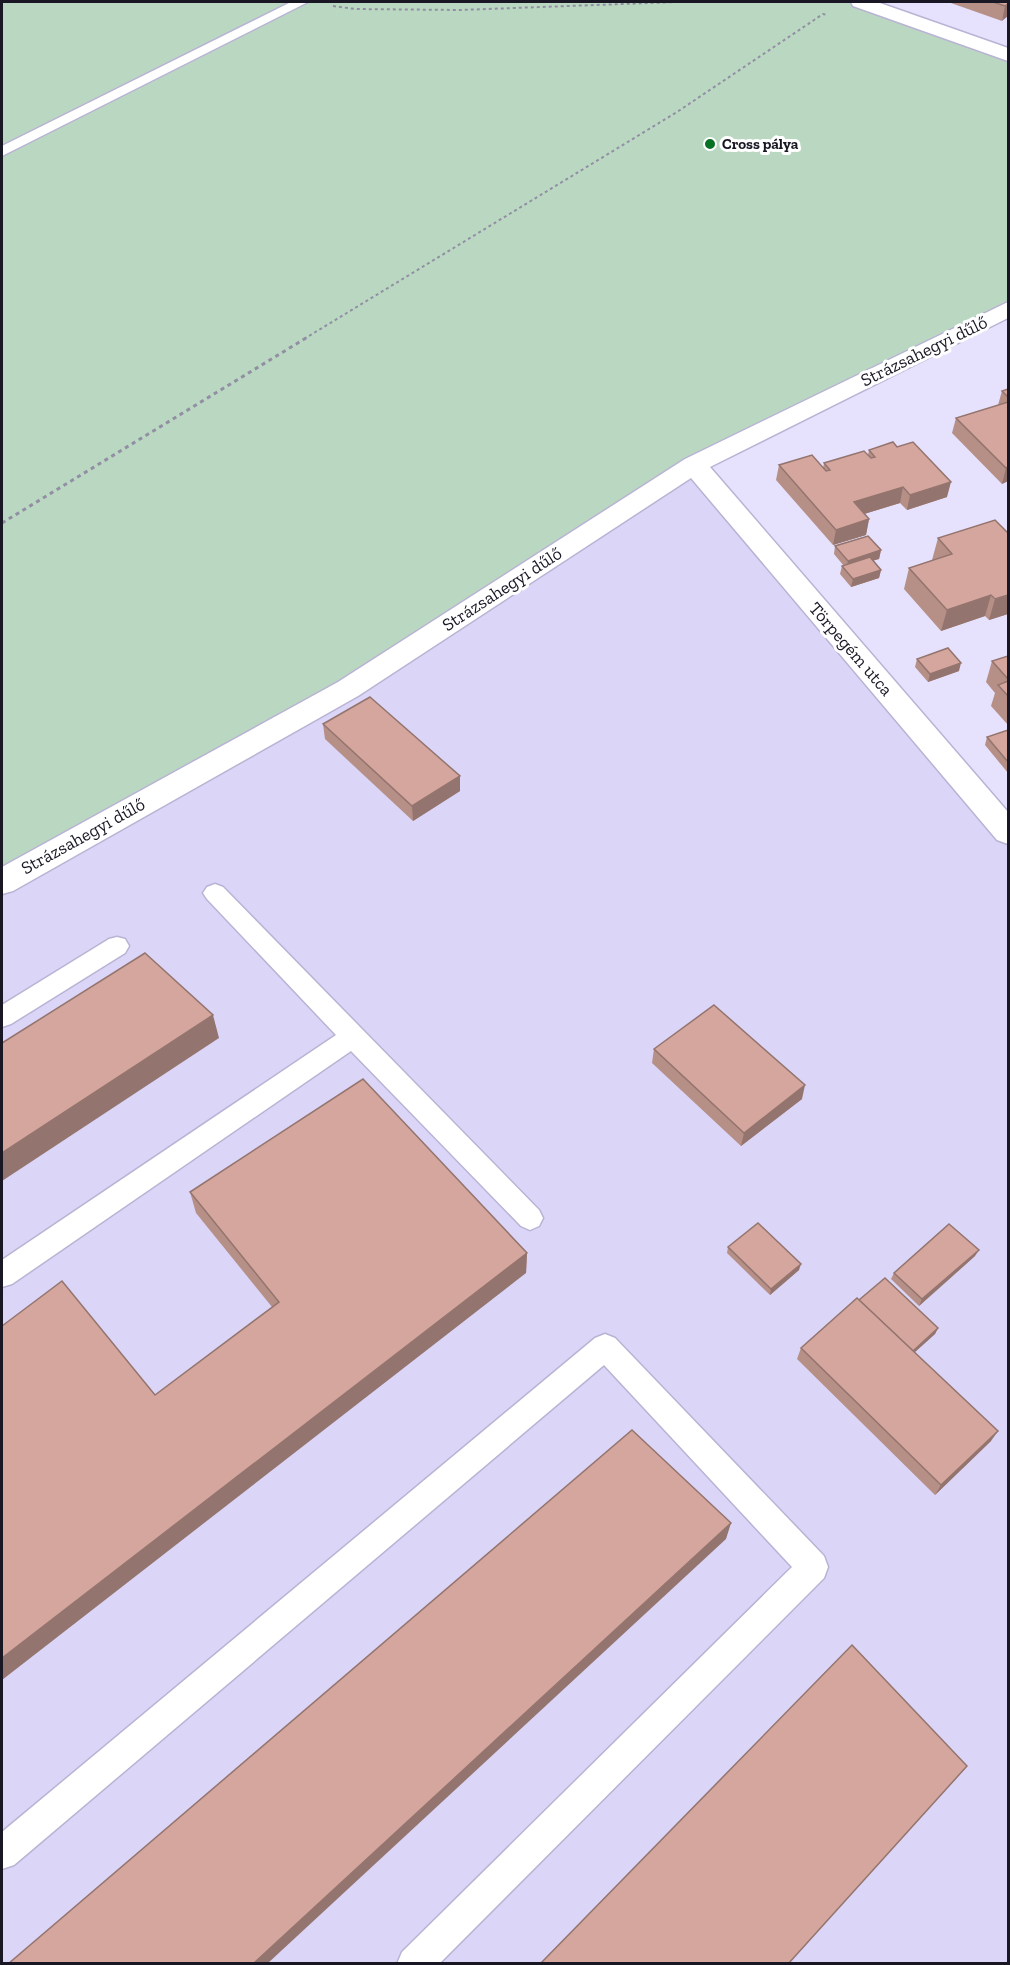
<svg xmlns="http://www.w3.org/2000/svg" width="1010" height="1965" font-family="'Zilla Slab',serif">
	<rect width="100%" height="100%" fill="#e6e2fe"/>
	<!-- built -->
	<path fill="#dbd5f7" d="M694,465L1008,845V1963H2V895L348,689Z"/>
	<!-- green -->
	<path fill="#bad8c1" d="M2,2H860L1008,55V309L694,465L348,689L2,870Z"/>
	<g fill="none" stroke-linecap="round" stroke-linejoin="round">
		<!-- service casing -->
		<g stroke="#b9b3d4" stroke-width="3">
			<g id="service">
				<path d="M291,2H308L2,156V146Z"/>
				<path d="M215,884L223,887L539,1210L543,1218L539,1226L530,1230L521,1226L351,1051L12,1284L2,1287V1260L336,1035L207,899L203,893L207,887Z"/>
				<path d="M117,937L125,939L129,946L125,953L11,1024L2,1027V1005L109,939Z"/>
				<path d="M605,1334L615,1338L824,1556L828,1567L824,1578L439,1964H397L402,1952L792,1567L604,1365L14,1865L2,1869V1832L595,1338Z"/>
			</g>
		</g>
		<!-- minor casing -->
		<g stroke="#b9b3d4" stroke-width="3">
			<g id="minor">
				<path d="M851,2H877L1008,48V61L853,6Z"/>
				<path d="M1008,302V318L710,467L1008,812V844L997,840L691,478L358,696L13,891L2,894V867L338,682L685,459Z"/>
			</g>
		</g>
		<!-- path-far1 -->
		<g stroke="#928ea4" stroke-width="2" stroke-dasharray="3 3" stroke-linecap="butt">
			<path d="M333,6L355,9L460,10L677,2"/>
			<path d="M304,339L677,112L823,14L827,15"/>
		</g>
		<!-- path -->
		<path stroke="#928ea4" stroke-width="3" stroke-dasharray="4 4" stroke-linecap="butt" d="M2,523L306,338"/>
		<!-- service -->
		<use href="#service" fill="#fff" fill-rule="evenodd"/>
		<!-- minor -->
		<use href="#minor" fill="#fff" fill-rule="evenodd"/>
	</g>
	<!-- wall -->
	<g fill="#b68f87">
		<path d="M948,2H1008L1002,21Z"/>
		<path d="M1008,389V481L1002,484L952,433L956,418L998,405L1002,391Z"/>
		<path d="M869,450L947,497L907,510L900,503L864,514L869,519L866,535L833,545L776,480L779,465L823,468L824,463L868,455Z"/>
		<path d="M938,538L1008,614L989,620L985,616L941,631L904,589L909,568L933,560H932Z"/>
		<path d="M835,546L881,550L879,559L873,560L881,570L879,578L851,587L840,574L842,566H844L834,554Z"/>
		<path d="M1008,656V725L991,706L995,693L986,682L992,661Z"/>
		<path d="M917,659L959,671L928,682L915,667Z"/>
		<path d="M323,724L460,791L413,821L325,739Z"/>
		<path d="M1008,730V773L985,745L987,737Z"/>
		<path d="M654,1049L802,1099L741,1146L652,1063Z"/>
		<path d="M190,1192L527,1253L526,1273L272,1307L196,1213Z"/>
		<path d="M728,1247L799,1270L770,1295L727,1253Z"/>
		<path d="M975,1256L919,1306L891,1279L894,1273Z"/>
		<path d="M859,1300L938,1328L935,1334L915,1352L991,1441L935,1495L797,1359L801,1348Z"/>
	</g>
	<!-- shaded-wall -->
	<g fill="#94746e">
		<path d="M1008,4V16L1002,21L1005,6Z"/>
		<path d="M1008,467V481L1002,484L1006,468Z"/>
		<path d="M951,482L947,497L907,510L910,495Z"/>
		<path d="M903,487L900,503L851,518L854,502Z"/>
		<path d="M869,519L866,535L833,545L836,530Z"/>
		<path d="M881,550L879,559L846,569L848,561Z"/>
		<path d="M881,570L879,578L851,587L853,579Z"/>
		<path d="M991,595L985,616L941,631L947,610Z"/>
		<path d="M1008,595V614L989,620L995,599Z"/>
		<path d="M961,663L959,671L928,682L930,674Z"/>
		<path d="M460,776V791L413,821L412,806Z"/>
		<path d="M213,1015L219,1038L2,1181V1153Z"/>
		<path d="M805,1085L802,1099L741,1146L744,1133Z"/>
		<path d="M979,1250L975,1256L919,1306L922,1299Z"/>
		<path d="M527,1253L526,1273L2,1680V1658Z"/>
		<path d="M801,1264L799,1270L770,1295L771,1289Z"/>
		<path d="M938,1328L935,1334L906,1360L908,1354Z"/>
		<path d="M998,1431L991,1441L935,1495L941,1485Z"/>
		<path d="M731,1523L726,1539L267,1964H253Z"/>
	</g>
	<!-- building -->
	<g fill="#d4a69d" stroke="#94746e" stroke-width="1.5">
		<path d="M993,2H1008V4L1005,6Z"/>
		<path d="M1008,389V397L1002,391Z"/>
		<path d="M1008,402V467L1006,468L956,418Z"/>
		<path d="M893,442L897,447L913,442L951,482L910,495L903,487L854,502L869,519L836,530L779,465L812,455L826,471L830,470L824,463L864,451L871,458L875,457L869,450Z"/>
		<path d="M995,520L1008,533V595L995,599L991,595L947,610L909,568L952,554L938,538Z"/>
		<path d="M868,536L881,550L848,561L835,546Z"/>
		<path d="M870,557L881,570L853,579L842,566Z"/>
		<path d="M948,648L961,663L930,674L917,659Z"/>
		<path d="M1008,656V679L992,661Z"/>
		<path d="M1008,681V696L998,685Z"/>
		<path d="M370,697L460,776L412,806L323,724Z"/>
		<path d="M1008,730V762L987,737Z"/>
		<path d="M145,953L213,1015L2,1153V1043Z"/>
		<path d="M714,1005L805,1085L744,1133L654,1049Z"/>
		<path d="M363,1079L527,1253L2,1658V1326L62,1281L155,1395L279,1302L190,1192Z"/>
		<path d="M758,1223L801,1264L771,1289L728,1247Z"/>
		<path d="M949,1224L979,1250L922,1299L894,1273Z"/>
		<path d="M885,1278L938,1328L913,1351L859,1300Z"/>
		<path d="M857,1298L998,1431L941,1485L801,1348Z"/>
		<path d="M632,1430L731,1523L253,1964H8Z"/>
		<path d="M852,1645L967,1766L788,1964H540Z"/>
	</g>
	<!-- markers -->
	<circle fill="#067223" stroke="#fff" stroke-width="2" cx="710" cy="144" r="6"/>
	<g text-anchor="middle" dominant-baseline="central" stroke-width="6" stroke-linejoin="round" paint-order="stroke">
		<!-- far-poi labels -->
		<g font-size="15" font-weight="bold" fill="#1a1724" stroke="#fff" text-anchor="start">
			<text x="722" y="144">Cross pálya</text>
		</g>
		<!-- street labels -->
		<g font-size="18" fill="#1a1724" stroke="#fff">
			<text transform="translate(924 351) rotate(-26)">Strázsahegyi dűlő</text>
			<text transform="translate(502 589) rotate(-33)">Strázsahegyi dűlő</text>
			<text transform="translate(851 649) rotate(49)">Törpegém utca</text>
			<text transform="translate(83 836) rotate(-29)">Strázsahegyi dűlő</text>
		</g>
	</g>
	<!-- border -->
	<rect width="1010" height="1965" fill="none" stroke="#1a1724" stroke-width="6"/>
</svg>
